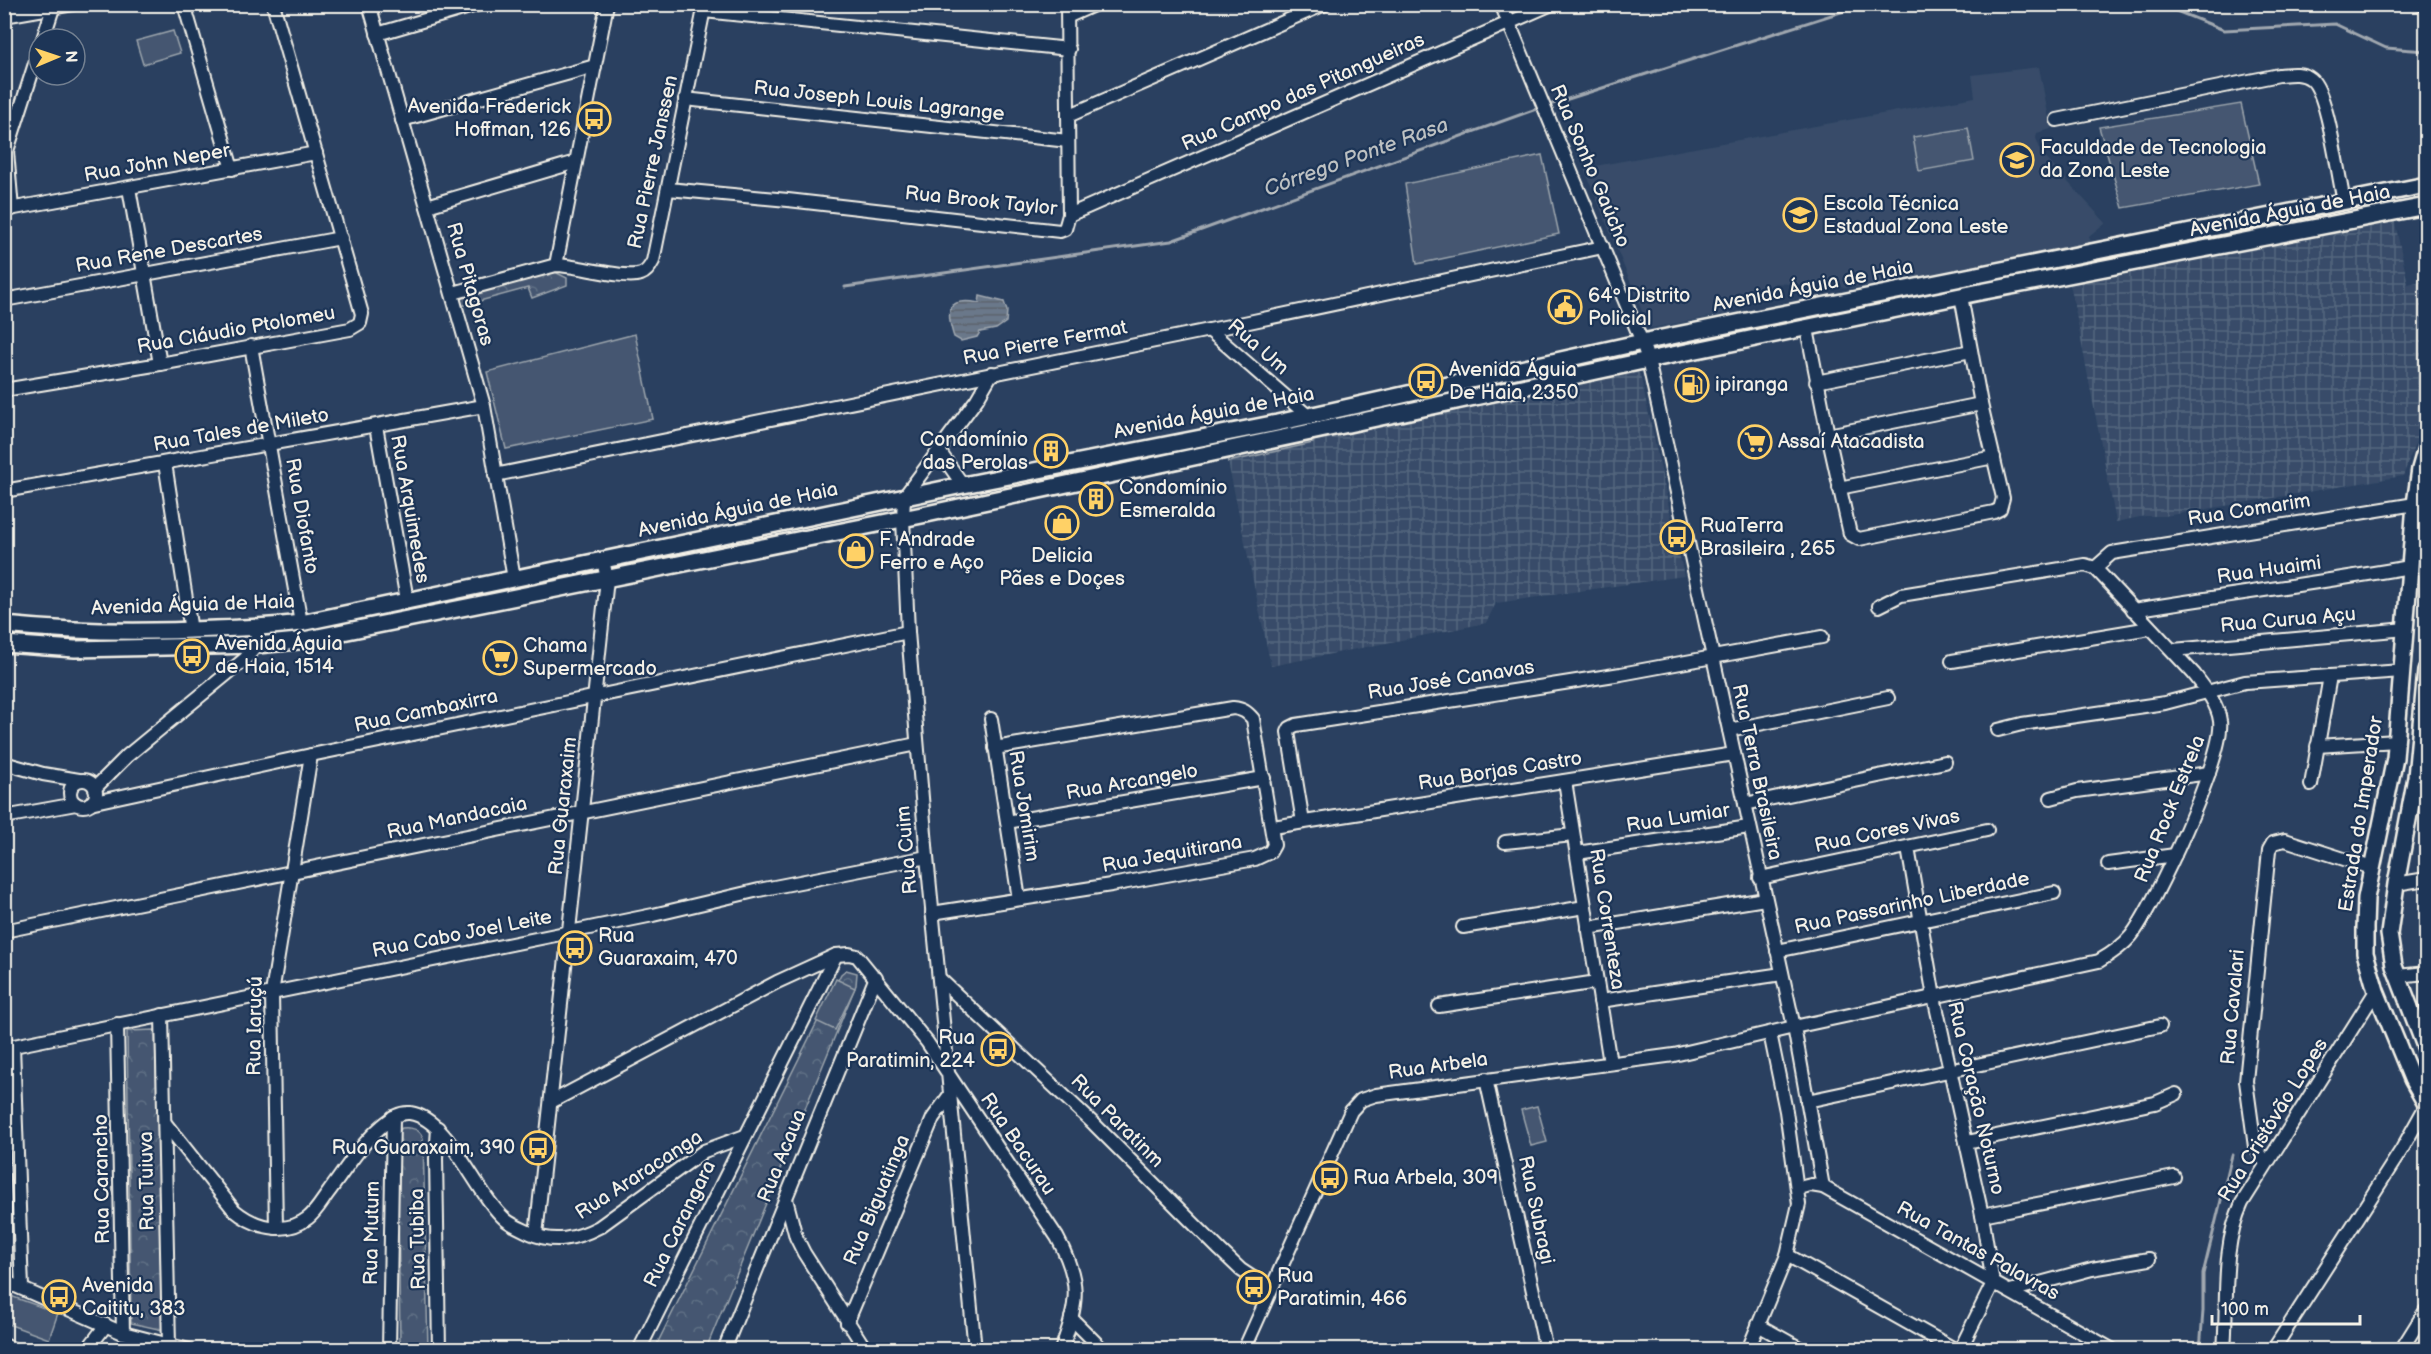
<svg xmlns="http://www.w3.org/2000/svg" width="2431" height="1354" font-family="'Balsamiq Sans',sans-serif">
	<defs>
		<pattern id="industrial-grid" width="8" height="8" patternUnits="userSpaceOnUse" patternTransform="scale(1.5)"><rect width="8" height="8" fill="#374c69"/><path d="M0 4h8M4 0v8" fill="none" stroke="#55667e"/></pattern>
		<pattern id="park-crowns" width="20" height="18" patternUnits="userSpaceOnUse" patternTransform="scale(1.5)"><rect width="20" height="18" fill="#445771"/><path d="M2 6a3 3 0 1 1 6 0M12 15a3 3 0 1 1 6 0" fill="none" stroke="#607085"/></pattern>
		<pattern id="garden-dots" width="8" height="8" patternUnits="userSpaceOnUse" patternTransform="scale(1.5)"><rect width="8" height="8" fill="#445771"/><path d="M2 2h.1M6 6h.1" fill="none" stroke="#607085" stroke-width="1.8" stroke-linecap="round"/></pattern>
		<pattern id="water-rules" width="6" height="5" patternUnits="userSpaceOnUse" patternTransform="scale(1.5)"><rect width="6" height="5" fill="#6a788a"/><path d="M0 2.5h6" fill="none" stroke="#5b626b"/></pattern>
	</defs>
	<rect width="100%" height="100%" fill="#2a4060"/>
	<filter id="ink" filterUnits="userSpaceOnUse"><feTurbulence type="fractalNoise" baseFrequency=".0167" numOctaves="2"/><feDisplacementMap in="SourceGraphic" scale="12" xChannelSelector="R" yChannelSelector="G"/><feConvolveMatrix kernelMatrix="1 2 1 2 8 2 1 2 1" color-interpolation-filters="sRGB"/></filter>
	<g filter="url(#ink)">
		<!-- built -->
		<path fill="#374c69" d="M2039,67L2051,129L2037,133L2036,138L2042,154L2106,223L2089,237L2092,244L1854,288L1775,283L1726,314L1653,328L1648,326L1584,168L1975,97L1972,75Z"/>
		<!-- industrial -->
		<g fill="url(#industrial-grid)">
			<path d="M2394,218L2408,284L2426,280V427L2415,444L2403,476L2165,516H2145L2116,522L2070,283Z"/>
			<path d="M1636,371L1640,374L1684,576L1496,603L1486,623L1271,666L1228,462L1313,443L1312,439Z"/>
		</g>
		<!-- park -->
		<g fill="url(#park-crowns)" stroke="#9ca4ac" stroke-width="1.5">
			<path d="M545,267L567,278V285L532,298L528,288L457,307L453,293Z"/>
			<path d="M846,970L857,973L856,985L706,1349L654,1350L841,974Z"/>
			<path d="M155,1030L163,1330L131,1323L127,1031Z"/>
			<path d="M402,1128C411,1127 421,1129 423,1139L428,1349H403L400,1343L397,1133Z"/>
		</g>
		<!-- garden -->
		<path fill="url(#garden-dots)" stroke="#9ca4ac" stroke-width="1.5" d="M1312,439L1313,443L1228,462L1227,457Z"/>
		<!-- pitch -->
		<g fill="#445771" stroke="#9ca4ac" stroke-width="1.5">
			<path d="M173,31L180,53L143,64L136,41Z"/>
			<path d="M2241,104L2259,184L2123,208L2099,127Z"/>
			<path d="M1968,128L1974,161L1919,171L1913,137Z"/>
			<path d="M1542,155L1559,234L1417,264L1405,184Z"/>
			<path d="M635,334L653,419L506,449L487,372Z"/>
			<path d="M836,979L855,988L835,1030L816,1021Z"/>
			<path d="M1537,1106L1547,1142L1531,1146L1521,1110Z"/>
			<path d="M5,1294L58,1313L49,1339L5,1323Z"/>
		</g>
		<!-- water -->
		<path fill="url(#water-rules)" stroke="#a1a8b0" stroke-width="1.5" d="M980,296L1004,302L1007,311L1006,322L996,329L980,332L977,337L961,341L954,337C945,310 947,297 979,303Z"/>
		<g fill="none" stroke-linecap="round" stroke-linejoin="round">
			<!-- stream -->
			<g stroke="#a1a8b0" stroke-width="3">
				<path d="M2159,4L2224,30L2335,24L2386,48L2426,51"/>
				<path d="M1546,106L1866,4"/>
				<path d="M845,287L1171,241L1539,108"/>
				<path d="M2200,1350L2203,1311V1274L2232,1155"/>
			</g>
			<!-- minor casing -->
			<g stroke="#f4f1e8" stroke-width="16">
				<g id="minor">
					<path d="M184,4L232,169"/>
					<path d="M369,4L484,406L514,579"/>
					<path d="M1501,4L1642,342L1648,360L1794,1027L1823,1187"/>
					<path d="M2421,4L2426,6"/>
					<path d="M704,11L1069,49"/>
					<path d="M4,16L73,4"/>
					<path d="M1069,16L1096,4"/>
					<path d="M377,34L480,4"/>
					<path d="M43,39L53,8"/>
					<path d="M685,99L1068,141"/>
					<path d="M1068,116L1325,4"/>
					<path d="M402,120L595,66"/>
					<path d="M2057,120L2279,75C2290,74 2302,72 2311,79C2328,92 2338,177 2344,201"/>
					<path d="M129,188L160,364"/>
					<path d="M668,189L788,200L1060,231L1065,229L1069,215L1067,4"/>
					<path d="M427,206L576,162"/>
					<path d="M12,209L7,151L39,51"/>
					<path d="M4,210L316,153"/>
					<path d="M1069,215L1552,4"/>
					<path d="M556,265L607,4"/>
					<path d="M453,293L556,265C576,265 626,280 641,274C647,272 650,267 653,261L705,4"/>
					<path d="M4,300L341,238"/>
					<path d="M1807,329L1828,435L1850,534L1859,539L1994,512L2000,509L2003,498L1981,404L1961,296"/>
					<path d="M1209,330L1308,416"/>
					<path d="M251,346L301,623"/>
					<path d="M1816,382L1971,351"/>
					<path d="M4,390L160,364L350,329L360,323L362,314L273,4"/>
					<path d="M376,426L407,600"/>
					<path d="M1828,435L1981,404"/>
					<path d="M939,451L963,485"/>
					<path d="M165,463L191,631"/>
					<path d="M495,475L1244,323L1603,247"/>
					<path d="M1839,488L1994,457"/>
					<path d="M4,491L484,406"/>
					<path d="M2095,568L2112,553L2415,504"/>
					<path d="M2133,610C2226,595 2318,583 2410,567"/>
					<path d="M2173,650L2406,629"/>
					<path d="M1952,661L2150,628"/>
					<path d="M991,719L1019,899"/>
					<path d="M1729,730L1888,698"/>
					<path d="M1998,730L2022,724L2165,703L2245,682L2402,671"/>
					<path d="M2317,746L2397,741"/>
					<path d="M4,763L43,774L79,780"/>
					<circle cx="83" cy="793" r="13"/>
					<path d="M1565,781L1610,1063"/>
					<path d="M2311,785L2330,676"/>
					<path d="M95,788L127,756L245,659L257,645L256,628"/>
					<path d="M2051,798L2077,791L2209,773"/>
					<path d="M90,803L311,755L908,632"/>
					<path d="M1745,804L1945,762"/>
					<path d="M4,817L76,804"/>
					<path d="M1007,822L1264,778"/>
					<path d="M1303,822L1288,732L1290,728L1296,725L1621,674L1822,637"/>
					<path d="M1273,827L1734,754"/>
					<path d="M1505,842L1573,835"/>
					<path d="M1908,848L1934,997L1982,1215L1993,1283L1960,1350"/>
					<path d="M1577,853L1749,827"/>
					<path d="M2108,864L2175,855"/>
					<path d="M1760,878L1987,830"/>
					<path d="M2396,884L2426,879"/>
					<path d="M932,913L1111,885L1255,859L1270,852L1274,845L1253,719C1247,712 1243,709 1233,708L995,748"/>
					<path d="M1463,927L1585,907"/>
					<path d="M1588,928L1765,899"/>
					<path d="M4,931L917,744"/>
					<path d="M1777,951L2054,893"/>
					<path d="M2398,976L2426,973"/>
					<path d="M939,978L1094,1124L1220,1250L1241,1270L1270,1289"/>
					<path d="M1600,1001L1782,974"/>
					<path d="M1439,1006L1597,982"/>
					<path d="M162,1015L169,1346"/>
					<path d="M117,1024L123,1333"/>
					<path d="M13,1046L22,1288"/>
					<path d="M4,1048L653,915L759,890L927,857"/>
					<path d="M1486,1079L1546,1350"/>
					<path d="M1807,1101L2160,1026"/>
					<path d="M551,1102L777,982L836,955L849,954L857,956L927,1042L1057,1237C1081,1281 1079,1303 1061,1350"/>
					<path d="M165,1123L234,1210C254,1227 285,1236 308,1218C316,1212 322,1201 328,1193C345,1170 361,1144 382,1126C391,1119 398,1112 410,1113C450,1119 476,1195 506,1220C512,1225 522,1229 530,1233C554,1244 576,1239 599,1227L704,1151L745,1136"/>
					<path d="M438,1128L436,1158L439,1350"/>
					<path d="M1967,1142L2155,1103L2176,1094"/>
					<path d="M2266,1163L2255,1147L2246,1081L2269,850L2273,843L2285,840L2372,868"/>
					<path d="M1798,1188L1811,1185L1823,1187L2113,1350"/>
					<path d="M786,1199L796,1237L804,1253L866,1350"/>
					<path d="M1982,1215L2174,1177"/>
					<path d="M276,1228L272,993L311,755"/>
					<path d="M536,1235L607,579L603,560"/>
					<path d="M1787,1255L1956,1350"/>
					<path d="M4,1281L123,1333L189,1350"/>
					<path d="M2010,1291L2092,1269L2149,1259"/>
					<path d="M1071,1318L1103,1350"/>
					<path d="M847,1323L933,1118L949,1096"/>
					<path d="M1758,1325L1803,1350"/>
					<path d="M4,1345L15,1350"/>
					<path d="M87,1350L106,1325"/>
					<path d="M389,1350L393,1117"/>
					<path d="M639,1350L836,955"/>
					<path d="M724,1350L876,977"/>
					<path d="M975,1350L927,857L908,632L903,519L904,497L977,399L992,373"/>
					<path d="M1244,1350L1351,1111L1361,1100L1376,1095L1674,1055L1794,1027L2099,961C2111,954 2122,947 2131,936C2154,907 2225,755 2220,721C2218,704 2204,687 2194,674L2095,568L2085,565L1901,595L1879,606"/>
					<path d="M1748,1350L1787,1255L1799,1204L1786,1111L1770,1033"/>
					<path d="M2224,1350C2228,1301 2221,1248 2242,1203L2376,991"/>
					<path d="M2273,1350L2402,1149L2426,1106"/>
					<path d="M2401,1350L2426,1310"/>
				</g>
			</g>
			<!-- major casing -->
			<g stroke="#f4f1e8" stroke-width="20">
				<g id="major">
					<path d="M2426,448L2420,469L2415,504L2395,758L2366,898L2365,928V953L2376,991L2412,1079L2426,1104"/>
					<path d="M4,625C74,632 145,633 215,629C244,628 272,627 301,623L958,486L1277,423L1642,342L2426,185"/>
					<path d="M4,644L75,649L257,645L298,641L922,515L1648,360L1980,292L2426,206"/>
					<path d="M2426,671L2416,777L2396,884L2389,934L2394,966L2426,1049"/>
				</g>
			</g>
			<!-- minor -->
			<use href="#minor" stroke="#1d3557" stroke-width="12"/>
			<!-- major -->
			<use href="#major" stroke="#1d3557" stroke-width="15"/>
		</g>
	</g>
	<!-- icons -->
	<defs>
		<g id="bus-ring" transform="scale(1.725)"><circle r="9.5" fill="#1d3557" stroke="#ffd166" stroke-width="1.5"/><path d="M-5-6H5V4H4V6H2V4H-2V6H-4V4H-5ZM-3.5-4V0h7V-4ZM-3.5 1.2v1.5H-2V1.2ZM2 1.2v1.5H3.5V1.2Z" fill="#ffd166"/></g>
		<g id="university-ring" transform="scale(1.725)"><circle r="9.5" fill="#1d3557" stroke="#ffd166" stroke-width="1.5"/><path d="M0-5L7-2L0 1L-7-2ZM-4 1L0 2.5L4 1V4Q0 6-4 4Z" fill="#ffd166"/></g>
		<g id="civic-ring" transform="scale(1.725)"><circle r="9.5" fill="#1d3557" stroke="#ffd166" stroke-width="1.5"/><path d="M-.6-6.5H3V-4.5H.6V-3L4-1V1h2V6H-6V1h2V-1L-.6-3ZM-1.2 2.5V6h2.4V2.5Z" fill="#ffd166"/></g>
		<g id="fuel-ring" transform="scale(1.725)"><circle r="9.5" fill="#1d3557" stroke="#ffd166" stroke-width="1.5"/><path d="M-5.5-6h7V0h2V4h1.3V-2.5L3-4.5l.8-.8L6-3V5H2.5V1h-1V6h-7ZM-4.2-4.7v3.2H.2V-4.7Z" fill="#ffd166"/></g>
		<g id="supermarket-ring" transform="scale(1.725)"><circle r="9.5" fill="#1d3557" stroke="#ffd166" stroke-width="1.5"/><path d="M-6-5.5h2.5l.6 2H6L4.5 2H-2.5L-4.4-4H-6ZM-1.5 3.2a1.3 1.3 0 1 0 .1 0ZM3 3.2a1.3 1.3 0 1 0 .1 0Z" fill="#ffd166"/></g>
		<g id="building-ring" transform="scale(1.725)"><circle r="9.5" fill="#1d3557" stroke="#ffd166" stroke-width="1.5"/><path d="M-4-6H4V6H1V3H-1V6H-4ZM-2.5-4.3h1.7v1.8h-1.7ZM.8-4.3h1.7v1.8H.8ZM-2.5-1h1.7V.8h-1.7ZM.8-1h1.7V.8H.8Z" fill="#ffd166"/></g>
		<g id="shop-ring" transform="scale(1.725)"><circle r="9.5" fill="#1d3557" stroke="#ffd166" stroke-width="1.5"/><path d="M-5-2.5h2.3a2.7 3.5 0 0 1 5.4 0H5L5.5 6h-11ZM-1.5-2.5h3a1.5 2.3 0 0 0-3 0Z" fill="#ffd166"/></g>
	</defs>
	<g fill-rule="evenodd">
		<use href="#bus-ring" x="594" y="119"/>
		<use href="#university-ring" x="2017" y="160"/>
		<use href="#university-ring" x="1800" y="215"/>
		<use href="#civic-ring" x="1565" y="307"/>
		<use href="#bus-ring" x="1426" y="381"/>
		<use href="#fuel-ring" x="1692" y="385"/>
		<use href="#supermarket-ring" x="1755" y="442"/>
		<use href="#building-ring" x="1051" y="451"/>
		<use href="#building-ring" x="1096" y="499"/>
		<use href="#shop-ring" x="1062" y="523"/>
		<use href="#bus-ring" x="1677" y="537"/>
		<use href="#shop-ring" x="856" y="551"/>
		<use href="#bus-ring" x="192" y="656"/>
		<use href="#supermarket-ring" x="500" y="658"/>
		<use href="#bus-ring" x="575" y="948"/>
		<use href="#bus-ring" x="998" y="1049"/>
		<use href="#bus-ring" x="538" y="1148"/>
		<use href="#bus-ring" x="1330" y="1178"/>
		<use href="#bus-ring" x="1254" y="1287"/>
		<use href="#bus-ring" x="59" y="1297"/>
	</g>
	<g text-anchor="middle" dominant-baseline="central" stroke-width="4.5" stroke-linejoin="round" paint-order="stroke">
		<!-- street labels -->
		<g font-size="20" fill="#f4f1e8" stroke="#1d3557">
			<text transform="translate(1303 92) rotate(-24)">Rua Campo das Pitangueiras</text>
			<text transform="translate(879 101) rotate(6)">Rua Joseph Louis Lagrange</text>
			<text transform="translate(653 162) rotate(-78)">Rua Pierre Janssen</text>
			<text transform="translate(157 163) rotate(-10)">Rua John Neper</text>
			<text transform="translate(1590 166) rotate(67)">Rua Sonho Gaúcho</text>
			<text transform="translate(981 201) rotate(6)">Rua Brook Taylor</text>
			<text transform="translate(2290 211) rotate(-11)">Avenida Águia de Haia</text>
			<text transform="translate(169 250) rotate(-10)">Rua Rene Descartes</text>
			<text transform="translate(470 284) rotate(74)">Rua Pitagoras</text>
			<text transform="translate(1813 286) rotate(-11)">Avenida Águia de Haia</text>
			<text transform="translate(236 330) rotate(-10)">Rua Cláudio Ptolomeu</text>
			<text transform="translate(1045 343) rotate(-11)">Rua Pierre Fermat</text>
			<text transform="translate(1258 347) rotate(41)">Rua Um</text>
			<text transform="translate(1214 413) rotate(-11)">Avenida Águia de Haia</text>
			<text transform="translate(241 430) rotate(-10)">Rua Tales de Mileto</text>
			<text transform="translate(410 509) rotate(80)">Rua Arquimedes</text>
			<text transform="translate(738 510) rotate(-12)">Avenida Águia de Haia</text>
			<text transform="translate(2249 510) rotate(-9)">Rua Comarim</text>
			<text transform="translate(302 516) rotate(80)">Rua Diofanto</text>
			<text transform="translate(2269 570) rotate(-8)">Rua Huaimi</text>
			<text transform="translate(193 605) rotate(-2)">Avenida Águia de Haia</text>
			<text transform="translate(2288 620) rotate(-5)">Rua Curua Açu</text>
			<text transform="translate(1451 680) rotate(-9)">Rua José Canavas</text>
			<text transform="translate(426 711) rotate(-12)">Rua Cambaxirra</text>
			<text transform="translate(1500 771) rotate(-9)">Rua Borjas Castro</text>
			<text transform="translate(1757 772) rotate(78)">Rua Terra Brasileira</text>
			<text transform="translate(1132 782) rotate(-10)">Rua Arcangelo</text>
			<text transform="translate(563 806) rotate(-84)">Rua Guaraxaim</text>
			<text transform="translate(1024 806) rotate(81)">Rua Jomirim</text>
			<text transform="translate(2170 809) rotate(-68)">Rua Rock Estrela</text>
			<text transform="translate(2361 814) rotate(-81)">Estrada do Imperador</text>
			<text transform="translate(457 818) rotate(-12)">Rua Mandacaia</text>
			<text transform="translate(1678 818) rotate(-9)">Rua Lumiar</text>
			<text transform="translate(1887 831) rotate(-12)">Rua Cores Vivas</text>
			<text transform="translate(907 850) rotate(-95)">Rua Cuim</text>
			<text transform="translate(1172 854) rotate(-10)">Rua Jequitirana</text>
			<text transform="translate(1912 903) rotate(-12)">Rua Passarinho Liberdade</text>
			<text transform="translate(1607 919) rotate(81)">Rua Correnteza</text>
			<text transform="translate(462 934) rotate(-11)">Rua Cabo Joel Leite</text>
			<text transform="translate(2233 1007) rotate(-85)">Rua Cavalari</text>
			<text transform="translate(255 1026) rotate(-89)">Rua Iaruçú</text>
			<text transform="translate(1438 1066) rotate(-8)">Rua Arbela</text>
			<text transform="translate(1976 1098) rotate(77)">Rua Coração Noturno</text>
			<text transform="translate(2273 1120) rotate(-58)">Rua Cristóvão Lopes</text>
			<text transform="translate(1117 1121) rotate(45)">Rua Paratinm</text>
			<text transform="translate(1018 1144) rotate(56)">Rua Bacurau</text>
			<text transform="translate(782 1156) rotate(-68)">Rua Acaua</text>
			<text transform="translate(639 1175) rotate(-33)">Rua Araracanga</text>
			<text transform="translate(102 1179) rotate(-91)">Rua Carancho</text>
			<text transform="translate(147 1181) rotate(-91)">Rua Tuiuva</text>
			<text transform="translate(877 1200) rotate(-67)">Rua Biguatinga</text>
			<text transform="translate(1536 1210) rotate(78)">Rua Subragi</text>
			<text transform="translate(680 1224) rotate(-64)">Rua Carangara</text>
			<text transform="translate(372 1233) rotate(-89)">Rua Mutum</text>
			<text transform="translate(418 1239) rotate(-91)">Rua Tubiba</text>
			<text transform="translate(1978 1251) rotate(29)">Rua Tantas Palavras</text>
		</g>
		<!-- poi labels -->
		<g font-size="20" fill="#f4f1e8" stroke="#1d3557" text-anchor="start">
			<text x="571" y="107" text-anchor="end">Avenida Frederick<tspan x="571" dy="23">Hoffman, 126</tspan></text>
			<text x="2040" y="148">Faculdade de Tecnologia<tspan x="2040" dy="23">da Zona Leste</tspan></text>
			<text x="1823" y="204">Escola Técnica<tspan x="1823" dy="23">Estadual Zona Leste</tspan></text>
			<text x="1588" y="296">64º Distrito<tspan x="1588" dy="23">Policial</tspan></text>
			<text x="1449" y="370">Avenida Águia<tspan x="1449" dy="23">De Haia, 2350</tspan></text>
			<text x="1715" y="385">ipiranga</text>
			<text x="1028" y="440" text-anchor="end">Condomínio<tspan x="1028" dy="23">das Perolas</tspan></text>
			<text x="1778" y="442">Assaí Atacadista</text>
			<text x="1119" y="488">Condomínio<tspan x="1119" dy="23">Esmeralda</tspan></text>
			<text x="1700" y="526">RuaTerra<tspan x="1700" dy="23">Brasileira , 265</tspan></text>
			<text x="879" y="540">F. Andrade<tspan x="879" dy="23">Ferro e Aço</tspan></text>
			<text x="1062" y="556" text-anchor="middle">Delicia<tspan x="1062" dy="23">Pães e Doçes</tspan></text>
			<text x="215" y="644">Avenida Águia<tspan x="215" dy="23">de Haia, 1514</tspan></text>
			<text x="523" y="646">Chama<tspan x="523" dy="23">Supermercado</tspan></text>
			<text x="598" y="936">Rua<tspan x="598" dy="23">Guaraxaim, 470</tspan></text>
			<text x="975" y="1038" text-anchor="end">Rua<tspan x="975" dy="23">Paratimin, 224</tspan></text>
			<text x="515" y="1148" text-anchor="end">Rua Guaraxaim, 390</text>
			<text x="1353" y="1178">Rua Arbela, 309</text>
			<text x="1277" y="1276">Rua<tspan x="1277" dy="23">Paratimin, 466</tspan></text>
			<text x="82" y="1286">Avenida<tspan x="82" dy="23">Caititu, 383</tspan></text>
		</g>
		<!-- water labels -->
		<g font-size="21" font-style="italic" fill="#bdc1c2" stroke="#1d3557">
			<text transform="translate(1356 157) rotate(-20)">Córrego Ponte Rasa</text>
		</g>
	</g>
	<!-- margin -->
	<rect width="2431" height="1354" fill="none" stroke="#1d3557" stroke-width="24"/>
	<rect x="12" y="12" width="2407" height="1330" fill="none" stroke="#f4f1e8" stroke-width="2" filter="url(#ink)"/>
	<!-- north arrow -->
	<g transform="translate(57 57) rotate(88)"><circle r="28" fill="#1d3557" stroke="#738091" stroke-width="1.5"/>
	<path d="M0-4.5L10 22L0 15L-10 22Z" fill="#ffd166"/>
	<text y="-9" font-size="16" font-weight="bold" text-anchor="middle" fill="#f4f1e8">N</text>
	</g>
	<!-- scale -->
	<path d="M2212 1315v9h148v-9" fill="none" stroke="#f4f1e8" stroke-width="3"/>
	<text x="2221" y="1315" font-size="18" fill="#f4f1e8" stroke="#1d3557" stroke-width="4.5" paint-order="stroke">100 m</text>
</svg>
